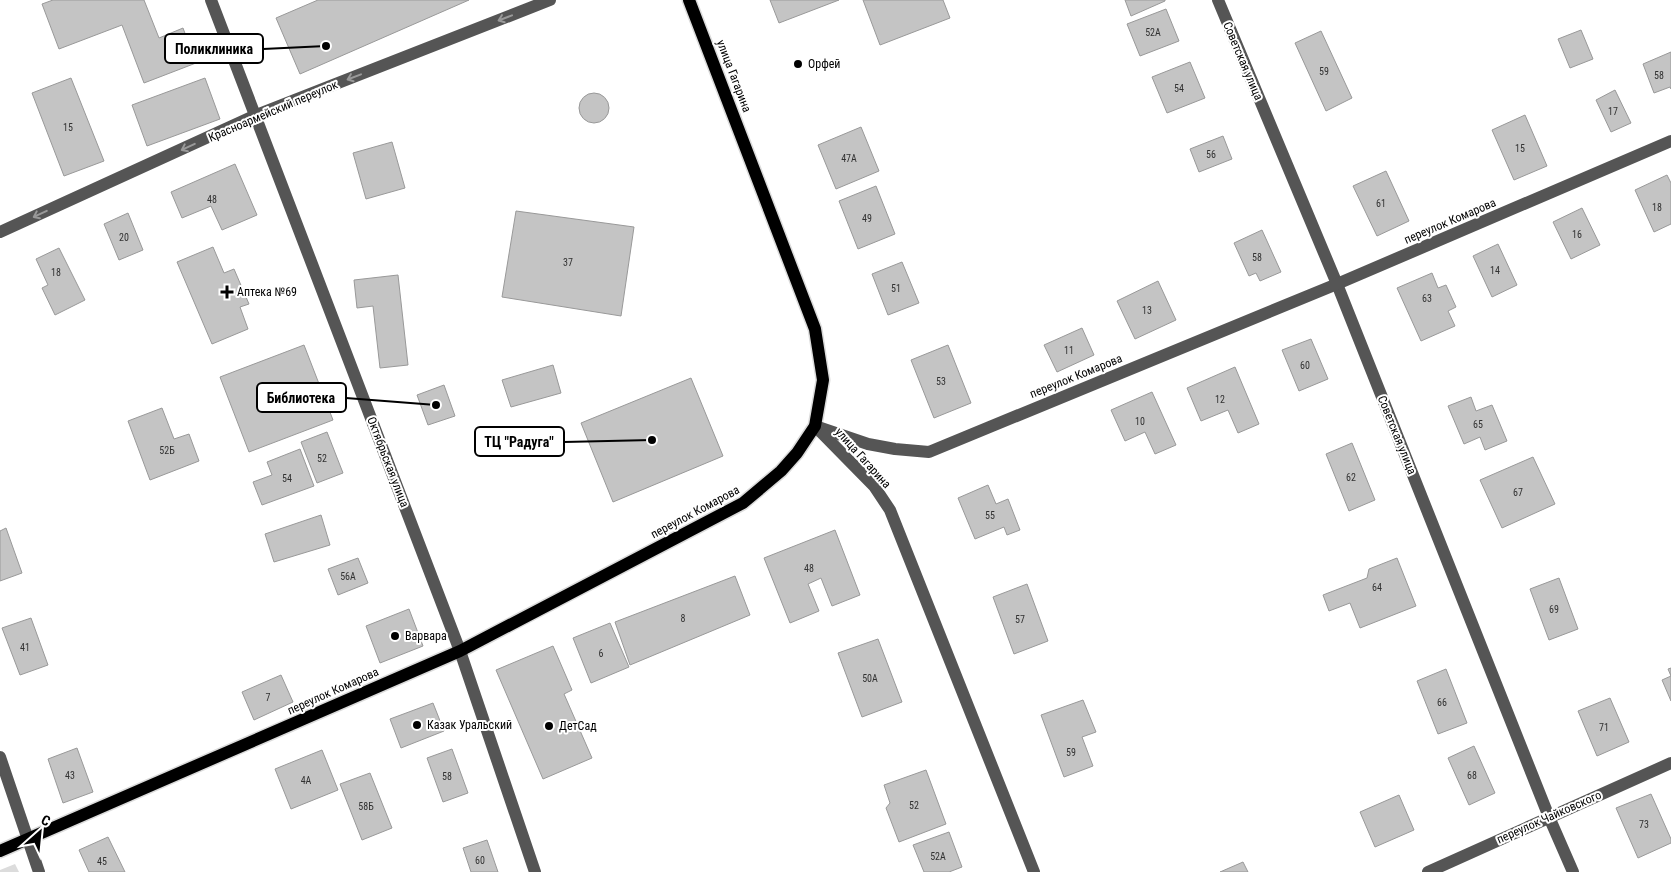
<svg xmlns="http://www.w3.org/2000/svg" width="1671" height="872" font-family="'Roboto Condensed',sans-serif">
	<rect width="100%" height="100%" fill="#fff"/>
	<!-- green -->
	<path fill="#dcdcdc" d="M15,864L19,872H0V870Z"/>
	<!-- building -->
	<g fill="#c4c4c4" stroke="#999">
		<path d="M53,0H144L159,38L183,28L196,63L144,83L122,25L59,49L42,4Z"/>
		<path d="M318,0H469L300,74L276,18Z"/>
		<path d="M770,0H839L779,23Z"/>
		<path d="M863,0H943L950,18L880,45Z"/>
		<path d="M1125,0H1165V1L1131,16Z"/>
		<path d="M1166,9L1179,41L1140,56L1127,24Z"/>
		<path d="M1581,30L1593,59L1570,68L1558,39Z"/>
		<path d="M1321,31L1352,98L1326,111L1295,43Z"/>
		<path d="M1671,52V89L1670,87L1654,93L1643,64Z"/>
		<path d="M1190,62L1205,98L1167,113L1152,77Z"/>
		<path d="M71,78L104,161L64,176L32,93Z"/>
		<path d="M205,78L220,119L147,146L132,105Z"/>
		<path d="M1615,90L1631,123L1611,132L1596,100Z"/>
		<circle cx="594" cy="108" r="15"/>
		<path d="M1525,115L1547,166L1514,180L1492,130Z"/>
		<path d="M861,127L879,171L836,189L818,145Z"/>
		<path d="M1223,136L1232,159L1199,172L1190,149Z"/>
		<path d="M392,142L405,188L366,199L353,153Z"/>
		<path d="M235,164L257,215L222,230L211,206L182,218L171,192Z"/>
		<path d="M1386,171L1409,221L1377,236L1353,186Z"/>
		<path d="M1667,175L1671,183V224L1654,232L1635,190Z"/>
		<path d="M876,186L895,234L858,249L839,201Z"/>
		<path d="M1582,208L1600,245L1571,259L1553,222Z"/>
		<path d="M516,211L634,227L621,316L502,297Z"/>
		<path d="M128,213L143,250L119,260L104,224Z"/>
		<path d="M1262,230L1281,272L1260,281L1256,273L1249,276L1234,243Z"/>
		<path d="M1498,244L1517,285L1492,297L1473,256Z"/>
		<path d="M213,247L224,273L234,269L249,304L240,307L248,329L212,344L177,262Z"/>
		<path d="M59,248L85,300L55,315L42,288L48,285L36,259Z"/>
		<path d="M902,262L919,303L888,315L872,274Z"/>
		<path d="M1432,273L1438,288L1446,285L1456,307L1448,311L1455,326L1421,341L1397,288Z"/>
		<path d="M398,275L408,365L380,368L373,306L357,308L354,280Z"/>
		<path d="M1158,281L1176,320L1135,339L1117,301Z"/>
		<path d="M1082,328L1094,355L1057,372L1044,345Z"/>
		<path d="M1311,339L1328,379L1299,391L1282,350Z"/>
		<path d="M304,345L333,420L249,452L220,377Z"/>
		<path d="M948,345L971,403L934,418L911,360Z"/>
		<path d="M553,365L561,393L511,407L502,380Z"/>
		<path d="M1235,367L1259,424L1238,433L1228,410L1201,421L1187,388Z"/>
		<path d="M691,378L723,456L613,502L581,423Z"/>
		<path d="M444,385L455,416L428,425L417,395Z"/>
		<path d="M1152,392L1176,445L1155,454L1145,432L1125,441L1111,410Z"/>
		<path d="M1471,397L1476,411L1492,405L1507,441L1485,450L1480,437L1464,444L1448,406Z"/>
		<path d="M162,408L174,439L189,434L199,461L150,480L128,421Z"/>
		<path d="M327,432L343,473L317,483L301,442Z"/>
		<path d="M1352,443L1375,500L1349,511L1326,454Z"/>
		<path d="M300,449L314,486L262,505L253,482L272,475L267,462Z"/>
		<path d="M1533,457L1555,504L1502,528L1480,480Z"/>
		<path d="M988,485L996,504L1008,499L1020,530L1007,535L1004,527L975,539L958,498Z"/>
		<path d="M321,515L330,545L274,562L265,534Z"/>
		<path d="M6,528L22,573L0,581V531Z"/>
		<path d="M835,530L860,595L832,606L821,578L808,584L819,611L790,623L764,558Z"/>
		<path d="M358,558L368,583L338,595L328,569Z"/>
		<path d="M1397,558L1416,606L1360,628L1350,603L1329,611L1323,595L1367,578L1369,569Z"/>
		<path d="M735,576L750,615L630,665L615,622Z"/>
		<path d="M1559,578L1578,629L1549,640L1530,589Z"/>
		<path d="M1027,584L1048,641L1014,654L993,597Z"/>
		<path d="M409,609L423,646L380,663L366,626Z"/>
		<path d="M31,618L48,665L20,675L2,628Z"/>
		<path d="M610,623L629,667L591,683L573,638Z"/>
		<path d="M878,639L902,702L862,717L838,653Z"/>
		<path d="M553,646L572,690L564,694L592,758L543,779L496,670Z"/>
		<path d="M1671,668V701L1662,680L1671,676L1668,669Z"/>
		<path d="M1446,669L1467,723L1438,734L1417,681Z"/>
		<path d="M281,675L293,702L254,720L242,692Z"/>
		<path d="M1610,698L1629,742L1597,756L1578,711Z"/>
		<path d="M1083,700L1096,732L1082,737L1093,766L1064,777L1041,715Z"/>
		<path d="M433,703L444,731L401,748L390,719Z"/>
		<path d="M1474,746L1495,793L1469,805L1448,758Z"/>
		<path d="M77,748L93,792L63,803L48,759Z"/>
		<path d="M452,749L468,793L443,802L427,758Z"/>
		<path d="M322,750L338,790L291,809L275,769Z"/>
		<path d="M926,770L946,824L899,842L886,808L890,803L884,785Z"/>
		<path d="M370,773L392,828L362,840L340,784Z"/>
		<path d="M1651,794L1671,839V843L1638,858L1616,808Z"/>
		<path d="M1399,795L1414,830L1375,847L1360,812Z"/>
		<path d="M949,832L962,867L949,872H924L913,845Z"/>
		<path d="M108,837L125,872H89L79,850Z"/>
		<path d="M487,840L498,872H471L463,848Z"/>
		<path d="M1243,862L1248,872H1220Z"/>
	</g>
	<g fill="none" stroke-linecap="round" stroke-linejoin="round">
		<!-- major casing -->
		<g stroke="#dbdbdb" stroke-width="15">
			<path id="major" d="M0,851L460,651L743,503L781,471L797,453L815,426L823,380L815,329L689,0"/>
		</g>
		<!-- minor -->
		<g stroke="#555" stroke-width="12">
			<path d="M211,0L460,651L535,872"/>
			<path d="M1218,0L1337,284L1549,817L1573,872"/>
			<path d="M0,232L254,116L550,0"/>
			<path d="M815,426L868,444L895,449L929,452L1337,284L1671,141"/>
			<path d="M817,428L874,486L890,510L1034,872"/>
			<path d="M0,757L39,872"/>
			<path d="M1428,872L1671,763"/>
		</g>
		<!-- major -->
		<use href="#major" stroke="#000" stroke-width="12"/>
	</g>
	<!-- one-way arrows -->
	<defs><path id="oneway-shaft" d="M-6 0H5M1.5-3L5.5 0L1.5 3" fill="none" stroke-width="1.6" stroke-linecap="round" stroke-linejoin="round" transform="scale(1.25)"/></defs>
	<g stroke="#999">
		<use href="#oneway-shaft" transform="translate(505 18) rotate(159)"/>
		<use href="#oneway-shaft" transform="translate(354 77) rotate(159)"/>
		<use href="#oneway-shaft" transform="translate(188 147) rotate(155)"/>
		<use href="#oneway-shaft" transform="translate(40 214) rotate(155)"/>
	</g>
	<!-- markers -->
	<g fill="#000" stroke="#fff" stroke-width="2">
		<circle cx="798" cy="64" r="5"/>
		<path d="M224.5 284.5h5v5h5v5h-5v5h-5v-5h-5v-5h5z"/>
		<circle cx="395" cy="636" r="5"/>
		<circle cx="417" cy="725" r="5"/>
		<circle cx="549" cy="726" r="5"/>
	</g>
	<g text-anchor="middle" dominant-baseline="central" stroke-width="4" stroke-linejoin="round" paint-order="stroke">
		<!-- number labels -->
		<g font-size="10" fill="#313131">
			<text x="1153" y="32">52А</text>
			<text x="1324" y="71">59</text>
			<text x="1659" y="75">58</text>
			<text x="1179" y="88">54</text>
			<text x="1613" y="111">17</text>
			<text x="68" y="127">15</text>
			<text x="1520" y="148">15</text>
			<text x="1211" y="154">56</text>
			<text x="849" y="158">47А</text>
			<text x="212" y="199">48</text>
			<text x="1381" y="203">61</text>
			<text x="1657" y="207">18</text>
			<text x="867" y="218">49</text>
			<text x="1577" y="234">16</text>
			<text x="124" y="237">20</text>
			<text x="1257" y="257">58</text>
			<text x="568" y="262">37</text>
			<text x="1495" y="270">14</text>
			<text x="56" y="272">18</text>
			<text x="896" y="288">51</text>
			<text x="1427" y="298">63</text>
			<text x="1147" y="310">13</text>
			<text x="1069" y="350">11</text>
			<text x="1305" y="365">60</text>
			<text x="941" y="381">53</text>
			<text x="1220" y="399">12</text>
			<text x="1140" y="421">10</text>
			<text x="1478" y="424">65</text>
			<text x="167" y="450">52Б</text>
			<text x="322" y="458">52</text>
			<text x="1351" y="477">62</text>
			<text x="287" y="478">54</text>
			<text x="1518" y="492">67</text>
			<text x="990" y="515">55</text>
			<text x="809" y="568">48</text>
			<text x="348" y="576">56А</text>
			<text x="1377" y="587">64</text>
			<text x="1554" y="609">69</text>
			<text x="683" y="618">8</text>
			<text x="1020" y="619">57</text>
			<text x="25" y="647">41</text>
			<text x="601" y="653">6</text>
			<text x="870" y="678">50А</text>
			<text x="268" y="697">7</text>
			<text x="1442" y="702">66</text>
			<text x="1604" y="727">71</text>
			<text x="1071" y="752">59</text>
			<text x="70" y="775">43</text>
			<text x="1472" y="775">68</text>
			<text x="447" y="776">58</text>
			<text x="306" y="780">4А</text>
			<text x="914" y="805">52</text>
			<text x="366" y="806">58Б</text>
			<text x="1644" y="824">73</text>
			<text x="938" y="856">52А</text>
			<text x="480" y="860">60</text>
			<text x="102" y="861">45</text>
		</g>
		<!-- street labels -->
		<g font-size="12" fill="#000" stroke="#fff">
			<text transform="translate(1243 61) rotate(67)">Советская улица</text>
			<text transform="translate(734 76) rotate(69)">улица Гагарина</text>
			<text transform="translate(273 111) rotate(-23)">Красноармейский переулок</text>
			<text transform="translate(1450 221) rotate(-23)">переулок Комарова</text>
			<text transform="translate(1076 376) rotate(-22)">переулок Комарова</text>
			<text transform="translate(1397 435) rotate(68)">Советская улица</text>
			<text transform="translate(863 458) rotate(48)">улица Гагарина</text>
			<text transform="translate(388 462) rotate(69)">Октябрьская улица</text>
			<text transform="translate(695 512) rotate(-28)">переулок Комарова</text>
			<text transform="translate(333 691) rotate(-24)">переулок Комарова</text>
			<text transform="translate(1549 817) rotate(-24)">переулок Чайковского</text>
		</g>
		<!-- poi labels -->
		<g font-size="12" fill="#000" stroke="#fff" text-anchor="start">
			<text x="808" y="64">Орфей</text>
			<text x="237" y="292">Аптека №69</text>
			<text x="405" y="636">Варвара</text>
			<text x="427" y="725">Казак Уральский</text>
			<text x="559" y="726">ДетСад</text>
		</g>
	</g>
	<!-- callouts -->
	<path fill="none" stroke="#000" stroke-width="2" d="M326 46L263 49M436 405L346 398M652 440L564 442"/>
	<g fill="#000" stroke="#fff" stroke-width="2">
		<circle cx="326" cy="46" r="5"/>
		<circle cx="436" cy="405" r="5"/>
		<circle cx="652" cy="440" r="5"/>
	</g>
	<g fill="#fff" stroke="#000" stroke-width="2">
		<rect x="165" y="34" width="98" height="29" rx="5"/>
		<rect x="257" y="383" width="89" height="29" rx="5"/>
		<rect x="475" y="427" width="89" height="29" rx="5"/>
	</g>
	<g font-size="14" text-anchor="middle" font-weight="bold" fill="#000">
		<text x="214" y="54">Поликлиника</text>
		<text x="301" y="403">Библиотека</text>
		<text x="519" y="447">ТЦ "Радуга"</text>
	</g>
	<!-- north arrow -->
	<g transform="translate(40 832) rotate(27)" stroke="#ffffff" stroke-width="4" paint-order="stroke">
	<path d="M0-4L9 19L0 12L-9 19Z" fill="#000000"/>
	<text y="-8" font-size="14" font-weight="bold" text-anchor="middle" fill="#000000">С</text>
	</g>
</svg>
